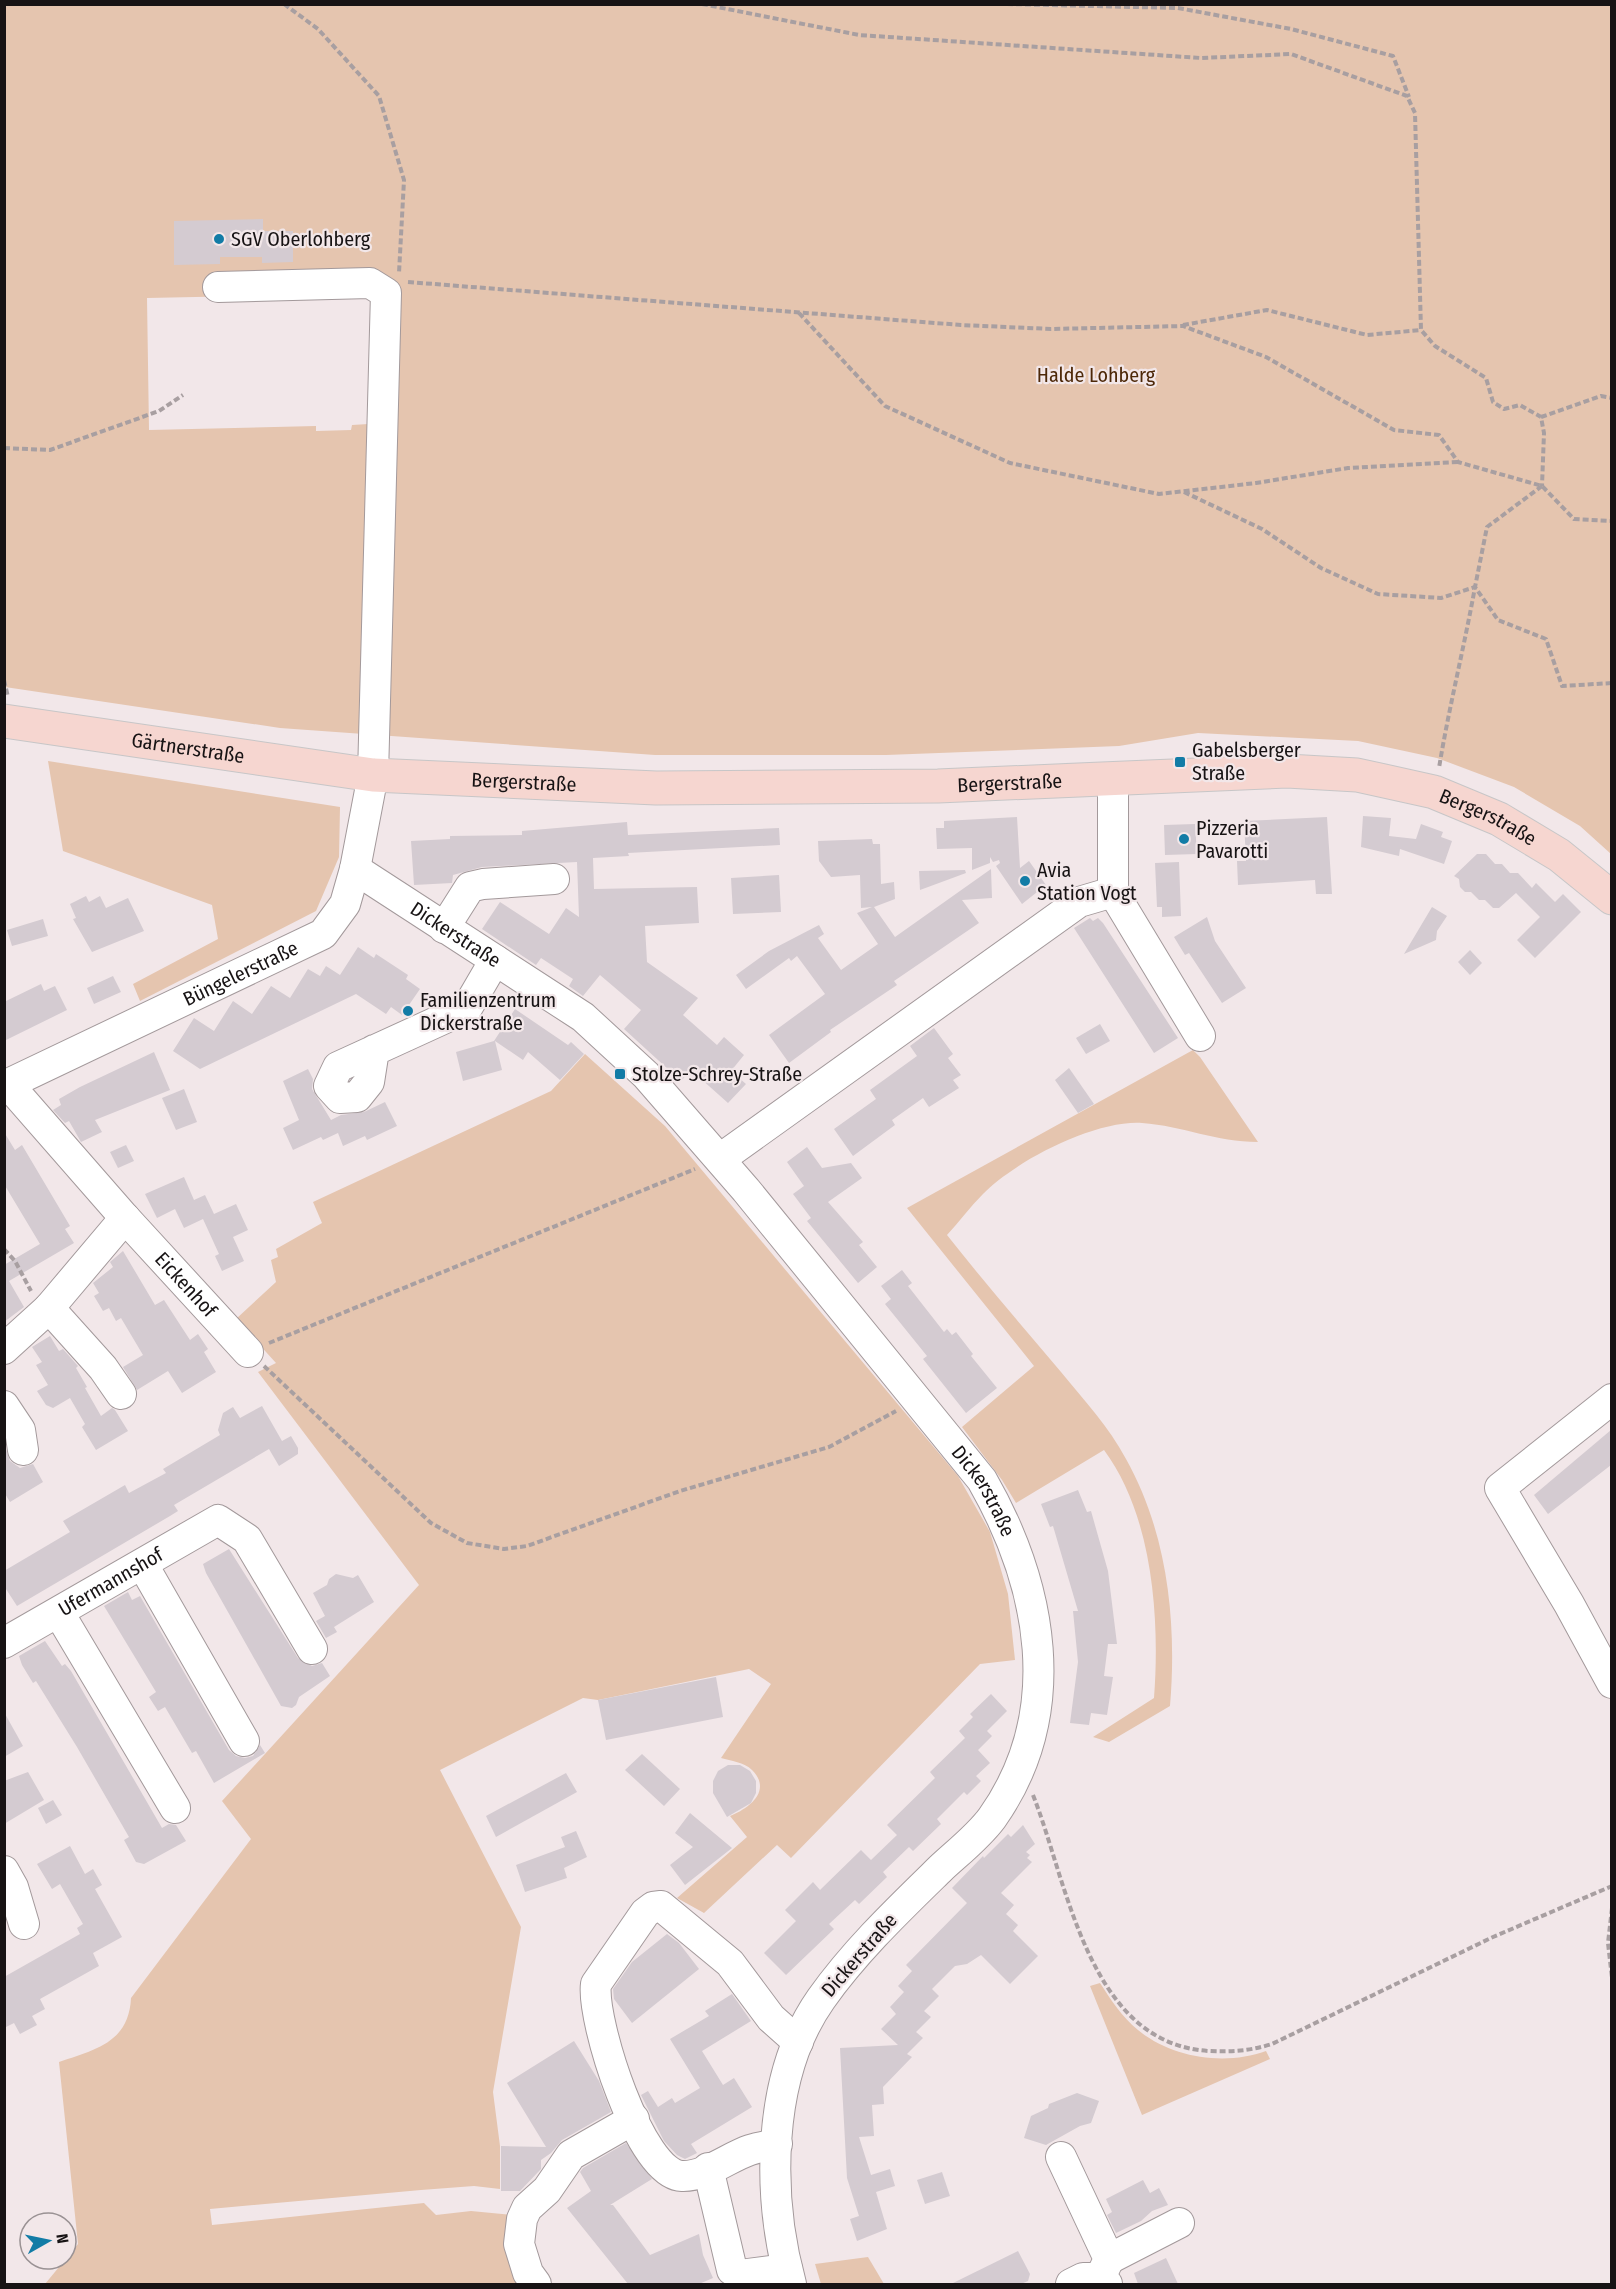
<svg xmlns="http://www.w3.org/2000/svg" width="1616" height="2289" font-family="'Fira Sans Condensed',sans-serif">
	<rect width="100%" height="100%" fill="#f2e7e9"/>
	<!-- green -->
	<g fill="#e5c5af" fill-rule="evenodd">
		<path d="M5,5H1611V854L1580,826L1514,787L1437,758L1358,741L1198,733L1119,746L886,755H655L280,728L5,687ZM379,293L385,423L352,425L351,430L316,431V426L149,430L147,298Z"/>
		<path d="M48,761L340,807L339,857L316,911L140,1001L133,984L218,939L212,905L63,851Z"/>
		<path d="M1193,1050L1200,1057L1258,1142C1216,1142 1183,1126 1142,1123C1095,1120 1015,1161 983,1194C970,1207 959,1222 947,1235C984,1282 1023,1327 1061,1372C1084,1400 1109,1427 1126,1459C1168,1534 1177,1623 1170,1706L1109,1742L1093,1737L1154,1698C1160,1619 1153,1516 1104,1450L1016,1503L1002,1480L962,1427L1034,1366L907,1208Z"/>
		<path d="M585,1054L665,1126L958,1476L990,1532L1008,1594L1015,1660L980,1664L791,1858L777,1845L704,1913L677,1898L747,1837L730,1816C748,1809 773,1791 752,1770C744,1762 731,1761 721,1758L771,1684L749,1669L598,1700L583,1698L440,1770L521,1927L493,2092L500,2146V2189L474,2186L421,2190L210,2209L212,2225L424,2203L436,2215L471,2211L514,2215L524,2284H45L78,2244L59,2062C94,2050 129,2043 131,1998L251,1839L222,1801L419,1585L258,1372L276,1363L236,1319L276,1282L271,1260L278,1257L276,1249L322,1223L313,1202L551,1091Z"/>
		<path d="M1100,1983C1111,2000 1122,2017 1138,2030C1172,2058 1225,2066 1266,2051L1270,2059L1142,2115L1090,1986Z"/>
		<path d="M868,2257L884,2284H821L815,2264Z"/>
	</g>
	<!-- building -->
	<g fill="#d4cbd1">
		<path d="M263,219V231H293V262L262,263V257H220V264L174,265V221Z"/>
		<path d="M1363,816L1391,818L1389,836L1416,839L1421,824L1443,832L1441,837L1452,841L1444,864L1400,849L1399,856L1361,847Z"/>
		<path d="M1017,817L1020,868L1029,861L1046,885L1022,904L996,866L1000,863L999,860L993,862L990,857V863L972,870V848L937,849L936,828H944V821Z"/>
		<path d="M1327,817L1332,894H1316L1315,880L1238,885L1237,861H1246L1244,821Z"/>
		<path d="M627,822L628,835L779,828L780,845L628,853L629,856L593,858L594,889L697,887L699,923L645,926L647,962L698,998L683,1015L717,1045L724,1037L744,1055L731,1071L746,1084L728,1103L691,1070L681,1081L624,1029L641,1010L600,975L583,996L569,986L573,979L541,958L536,965L482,929L500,902L549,934L566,908L579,917L577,862L482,867L453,875L452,883L414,885L411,841L450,839V836L522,835V831Z"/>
		<path d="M1195,824L1197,854L1165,855L1164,825Z"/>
		<path d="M872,839L873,844H880L881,884L894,882L895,899L874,907L895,937L991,869L992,898L962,900L979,923L894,981L897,985L830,1030L831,1032L789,1063L769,1035L825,994L797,956L791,961L789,958L746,989L736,975L769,951L819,925L824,934L818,938L841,970L878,944L857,913L872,907L861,908L860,875L831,877L819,861L818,841Z"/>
		<path d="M1477,854H1486L1495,864H1502L1510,873H1518L1532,888L1536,883L1555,902L1563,894L1581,912L1535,958L1517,940L1540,917L1516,893L1499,908H1493L1485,900H1479L1471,892H1465L1460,887L1459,879L1454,876Z"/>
		<path d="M1179,862L1181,916L1162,917V907H1157L1155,863Z"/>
		<path d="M965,870L966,873L920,890L919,871Z"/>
		<path d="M779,875L781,912L733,914L731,878Z"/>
		<path d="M86,896L89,902L100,896L106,908L128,898L144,931L92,952L73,919L76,918L70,904Z"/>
		<path d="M1432,907L1447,916L1437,931L1436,940L1404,954Z"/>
		<path d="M1207,917L1215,941L1246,988L1222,1003L1189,953L1185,955L1174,937Z"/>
		<path d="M1090,918L1093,921L1098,918L1103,923L1178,1038L1154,1053L1074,928Z"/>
		<path d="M43,919L48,936L12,946L7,930Z"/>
		<path d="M358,947L374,958L376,954L408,975L406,979L420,989L402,1015L391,1007L386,1014L356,994L200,1069L173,1051L194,1018L214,1031L233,1001L252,1014L271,986L290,998L308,969L320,976L326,966L340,975Z"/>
		<path d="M1470,950L1482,963L1470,975L1458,962Z"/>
		<path d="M113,976L121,992L94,1004L87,988Z"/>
		<path d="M41,984L44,991L55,986L67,1010L4,1041V1002Z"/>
		<path d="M515,1009L568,1045L571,1042L584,1054L560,1080L528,1052L523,1060L495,1041L502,1070L463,1081L456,1052L494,1041Z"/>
		<path d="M1100,1024L1110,1041L1086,1054L1076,1038Z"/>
		<path d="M934,1028L953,1054L948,1058L961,1075L953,1080L959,1088L929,1107L923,1098L892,1120L895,1125L853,1156L834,1129L876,1099L870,1090L917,1056L910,1046Z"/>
		<path d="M154,1052L170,1090L95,1120L102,1132L81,1142L69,1121L65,1123L53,1110L61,1105L59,1099L80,1087Z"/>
		<path d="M1069,1068L1094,1104L1078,1113L1055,1080Z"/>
		<path d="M308,1069L313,1079L312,1089L331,1120L341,1115L364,1112L385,1102L397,1126L367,1140L365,1136L343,1146L338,1133L323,1140L321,1137L293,1150L283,1128L299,1120L283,1081Z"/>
		<path d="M184,1089L197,1122L176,1130L162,1098Z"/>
		<path d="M4,1132L15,1150L22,1145L70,1226L65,1229L74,1243L9,1281L24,1307L4,1322V1265L40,1244L4,1184Z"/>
		<path d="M126,1145L134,1161L118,1168L110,1152Z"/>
		<path d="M807,1147L822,1168L851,1163L862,1178L828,1202L863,1242L859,1245L877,1267L858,1283L807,1221L811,1218L793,1194L804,1186L787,1162Z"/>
		<path d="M184,1177L194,1200L205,1195L214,1214L236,1204L248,1230L233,1237L244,1261L222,1271L215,1256L219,1254L203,1219L184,1228L175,1209L157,1218L145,1194Z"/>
		<path d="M123,1251L155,1305L164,1300L190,1340L198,1334L208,1349L204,1352L216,1372L182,1393L168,1371L137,1390L123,1367L143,1355L121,1318L116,1321L109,1308L103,1311L94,1296L99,1293L93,1283L113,1267L110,1262Z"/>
		<path d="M902,1270L912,1283L908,1286L944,1332L947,1329L952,1335L956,1332L973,1354L971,1356L997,1388L966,1413L923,1359L927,1356L885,1304L891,1299L881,1286Z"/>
		<path d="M50,1336L59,1351L63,1349L78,1366L76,1368L87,1387L85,1388L101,1416L112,1408L115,1410L128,1431L96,1450L82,1427L85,1424L70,1398L53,1408L46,1405L37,1391L48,1385L36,1365L42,1362L32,1347Z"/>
		<path d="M262,1406L282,1441L291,1436L298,1448V1454L279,1466L269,1449L174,1505L178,1511L170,1516L17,1606L4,1586V1571L70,1532L63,1521L125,1485L129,1493L166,1473L163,1469L220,1435L218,1430L223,1413L233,1407L240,1418Z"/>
		<path d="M1611,1430V1465L1548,1514L1534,1495Z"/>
		<path d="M4,1443L10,1461L20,1468L33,1464L43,1482L10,1502L4,1492Z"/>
		<path d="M1078,1490L1087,1512L1091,1511L1108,1571L1117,1644H1108L1104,1676L1113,1677L1107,1715L1091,1713L1089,1725L1070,1723L1078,1662L1073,1611H1078L1053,1526L1050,1527L1041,1504Z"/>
		<path d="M229,1549L298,1658L312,1666L322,1663L330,1676L299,1697L296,1705L292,1708L281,1706L206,1573L203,1564Z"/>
		<path d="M336,1574L353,1578L358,1575L374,1602L334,1627L337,1632L326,1638L316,1621L325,1616L313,1593L327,1585L329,1579Z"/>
		<path d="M128,1592L132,1600L140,1596L229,1750L236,1756L245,1758L253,1756L260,1745L265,1753L214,1783L196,1751L192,1753L165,1707L158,1711L149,1697L156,1692L104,1606Z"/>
		<path d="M45,1641L62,1666L65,1664L71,1671L162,1828L169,1824L176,1825L186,1841L144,1864L136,1862L124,1840L129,1837L77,1747L36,1681L33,1683L22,1665L19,1656Z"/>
		<path d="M716,1677L723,1717L606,1740L598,1700Z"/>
		<path d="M991,1694L1007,1711L987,1731L992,1736L978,1750L990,1763L976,1776L981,1781L967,1795L964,1792L937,1819L941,1824L913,1851L909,1847L883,1872L887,1877L859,1904L855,1900L829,1924L834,1929L786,1975L764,1953L796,1921L785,1910L813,1882L820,1890L861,1850L871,1860L897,1835L887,1825L935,1778L930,1772L965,1738L959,1731L973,1717L970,1714Z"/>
		<path d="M4,1712L23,1746L4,1757Z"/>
		<path d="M642,1754L680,1789L664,1806L625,1770Z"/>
		<path d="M728,1765H740L750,1771L756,1781V1793L751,1803L727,1817L713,1793V1781L718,1771Z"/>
		<path d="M28,1772L44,1800L4,1824V1781Z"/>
		<path d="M566,1773L577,1792L496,1837L486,1816Z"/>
		<path d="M53,1800L62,1815L46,1824L38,1808Z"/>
		<path d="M690,1813L732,1848L685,1885L670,1865L693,1847L675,1833Z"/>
		<path d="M1023,1825L1035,1844L1026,1852L1030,1855L1027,1858L1032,1862L1001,1893L1014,1905L1006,1914L1018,1925L1013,1931L1038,1956L1010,1984L981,1955L967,1964L955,1966L932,1989L939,1996L924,2011L931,2017L916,2032L923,2038L907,2054L912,2057L883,2087L884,2104L872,2105L874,2136L859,2137L871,2175L890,2169L895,2186L876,2192L887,2229L857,2241L850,2219L859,2216L847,2178L840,2048L898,2045L881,2029L896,2014L890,2007L904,1992L898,1986L912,1971L906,1965L967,1903L952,1888L983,1856L984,1858L1008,1834L1011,1837Z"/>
		<path d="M576,1831L587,1857L564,1868L567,1878L525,1892L516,1865L565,1847L561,1837Z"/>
		<path d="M70,1846L85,1874L93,1869L102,1885L95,1889L122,1937L93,1953L99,1966L40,1999L45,2009L32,2016L37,2025L20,2034L14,2023L4,2028V1977L80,1934L77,1928L83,1924L60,1884L52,1889L37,1864Z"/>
		<path d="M667,1934L679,1943L699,1969L632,2023L614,1999L613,1989L632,1962Z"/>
		<path d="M732,1994L751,2021L702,2051L723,2085L734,2078L752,2107L691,2144L697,2153L685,2159L677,2155L664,2141L641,2095L648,2091L658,2107L672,2098L675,2103L700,2088L670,2039L709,2016L705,2011Z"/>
		<path d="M574,2041L599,2081L611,2112L562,2140L551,2153L541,2160V2169L520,2191H501V2146L546,2147L507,2083Z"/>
		<path d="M1077,2093L1099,2101L1091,2123L1080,2126L1046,2145L1024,2138L1031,2116L1048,2108L1049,2104Z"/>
		<path d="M626,2143L652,2179L610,2205H613L650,2255L699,2234L703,2255L713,2278L699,2284H628L567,2208L591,2191L580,2172L583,2168Z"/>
		<path d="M942,2172L950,2196L925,2204L917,2180Z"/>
		<path d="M1143,2180L1150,2193L1159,2188L1168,2205L1152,2211L1141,2221L1116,2233L1107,2215L1112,2212L1106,2199Z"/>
		<path d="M1018,2251L1030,2274L1028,2281L1021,2284H951Z"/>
		<path d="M1166,2258L1178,2284H1138L1134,2273Z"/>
	</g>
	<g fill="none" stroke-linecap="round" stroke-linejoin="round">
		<!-- minor casing -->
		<g stroke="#a3999b" stroke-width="32">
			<g id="minor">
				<path d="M1113,779V892L1200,1036"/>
				<path id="s1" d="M355,869L583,1017L646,1075L746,1190L982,1480C1042,1585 1067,1712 992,1818C978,1837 957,1853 940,1869C898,1910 855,1951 821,1999C766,2077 767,2197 791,2284"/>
				<path d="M444,928L470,887L483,884L554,879"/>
				<path d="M374,1050L369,1082L357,1097L340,1098L329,1086L338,1067L467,1008L495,960"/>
				<path id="s2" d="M8,1084L125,1218L248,1352"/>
				<path id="s3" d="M4,1086L323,934L345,904L355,869L373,775L386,293L370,283L218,287"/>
				<path d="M720,1159L1079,902L1113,892"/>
				<path d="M49,1308L103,1368L121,1394"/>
				<path d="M4,1349L49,1308L125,1218"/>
				<path d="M1612,1399L1500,1488L1569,1604L1612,1683"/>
				<path d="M4,1406L20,1430L23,1450"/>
				<path d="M143,1565L244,1741"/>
				<path d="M59,1613L175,1808"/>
				<path id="s4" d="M4,1643L218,1520L247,1539L312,1649"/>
				<path d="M4,1871L13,1887L24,1924"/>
				<path d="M777,2144C768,2146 759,2147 750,2150C729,2157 705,2177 682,2176C640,2175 591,2020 596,1984L645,1913L653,1907L661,1906L730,1963L771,2018L798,2042"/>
				<path d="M1061,2157L1109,2259L1100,2278"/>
				<path d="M708,2168L732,2270L740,2275L787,2269"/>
				<path d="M1109,2259L1179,2223"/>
				<path d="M536,2284L528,2273L519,2244L522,2219L527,2208L547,2190L571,2155L634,2119"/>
				<path d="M1071,2284L1083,2278H1100L1107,2284"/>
			</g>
		</g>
		<!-- major casing -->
		<g stroke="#c7c6c7" stroke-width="35">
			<g id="major">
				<path id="s5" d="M4,721L373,775L656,788L938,786L1287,771L1357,775L1434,792L1499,819L1559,855L1612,898"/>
			</g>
		</g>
		<!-- path -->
		<g stroke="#a89fa1" stroke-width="4" stroke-dasharray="6 3" stroke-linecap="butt">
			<path d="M284,4L318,29L379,96L404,180L399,273"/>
			<path d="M702,4L859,35L1201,58L1291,54L1407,96L1415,113L1421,330L1435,346L1486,378L1493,402L1504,409L1520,405L1541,417L1544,433L1542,486"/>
			<path d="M1007,4L1178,8L1291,29L1393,56L1409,97"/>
			<path d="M408,282L961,325L1051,329L1183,326L1266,357L1394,430L1439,435L1458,462L1542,486L1574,519L1612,521"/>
			<path d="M799,313L885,406L1010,463L1159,494L1256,483L1348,468L1458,462"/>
			<path d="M1183,325L1267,310L1367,335L1421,330"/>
			<path d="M1541,417L1601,396L1612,398"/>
			<path d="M4,448L50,450L159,411L183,395"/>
			<path d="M1542,486L1487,527L1475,587L1498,620L1546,639L1562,686L1612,683"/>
			<path d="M1184,492L1262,529L1321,568L1378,594L1441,598L1475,587C1464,648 1449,707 1439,768"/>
			<path d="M4,680L8,697"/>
			<path d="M4,1249L15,1261L31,1291"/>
			<path d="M269,1343L695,1169"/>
			<path d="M264,1366L431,1523L467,1543L504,1549L527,1546L680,1491L829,1447L896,1411"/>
			<path d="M1033,1795C1068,1883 1088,2044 1209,2051C1231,2052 1250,2051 1272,2044L1493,1937L1612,1886"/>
			<path d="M1612,1908L1608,1943L1612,1978"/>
		</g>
		<!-- minor -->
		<use href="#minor" stroke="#fff" stroke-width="30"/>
		<!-- major -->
		<use href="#major" stroke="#f6d6d0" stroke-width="33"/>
	</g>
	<!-- markers -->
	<g fill="#127ca6" stroke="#f2e7e9" stroke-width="2">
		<circle cx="219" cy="239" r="6"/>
		<rect x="1174" y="756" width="12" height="12" rx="3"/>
		<circle cx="1184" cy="839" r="6"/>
		<circle cx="1025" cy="881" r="6"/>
		<circle cx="408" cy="1011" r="6"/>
		<rect x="614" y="1068" width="12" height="12" rx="3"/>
	</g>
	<g text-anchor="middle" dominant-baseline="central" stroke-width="4.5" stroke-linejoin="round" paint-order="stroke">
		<!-- poi labels -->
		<g font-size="20" fill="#171314" stroke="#f2e7e9" text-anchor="start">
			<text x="231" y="239">SGV Oberlohberg</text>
			<text x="1192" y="750">Gabelsberger<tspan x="1192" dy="23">Straße</tspan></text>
			<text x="1196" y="828">Pizzeria<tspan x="1196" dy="23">Pavarotti</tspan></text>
			<text x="1037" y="870">Avia<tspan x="1037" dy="23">Station Vogt</tspan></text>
			<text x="420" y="1000">Familienzentrum<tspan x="420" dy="23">Dickerstraße</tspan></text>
			<text x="632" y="1074">Stolze-Schrey-Straße</text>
		</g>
		<!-- park labels -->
		<g font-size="20" fill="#4d2808" stroke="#f2e7e9">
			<text x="1096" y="375">Halde Lohberg</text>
		</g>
		<!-- street labels -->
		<g font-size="20" fill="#171314" stroke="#f2e7e9">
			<text stroke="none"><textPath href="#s5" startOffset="186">Gärtnerstraße</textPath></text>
			<text stroke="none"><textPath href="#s5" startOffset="524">Bergerstraße</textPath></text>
			<text stroke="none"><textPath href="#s5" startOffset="1010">Bergerstraße</textPath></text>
			<text stroke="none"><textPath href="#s5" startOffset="1496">Bergerstraße</textPath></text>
			<text stroke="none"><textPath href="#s1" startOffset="120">Dickerstraße</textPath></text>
			<text stroke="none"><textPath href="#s3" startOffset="262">Büngelerstraße</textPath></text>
			<text stroke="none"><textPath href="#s2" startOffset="268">Eickenhof</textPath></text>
			<text stroke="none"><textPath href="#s1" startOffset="894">Dickerstraße</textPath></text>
			<text stroke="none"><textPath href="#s4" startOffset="123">Ufermannshof</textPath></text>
			<text transform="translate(859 1955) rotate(-49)">Dickerstraße</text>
		</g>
	</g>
	<!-- border -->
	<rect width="1616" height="2289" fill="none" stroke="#171314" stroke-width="12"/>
	<!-- north arrow -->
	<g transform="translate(48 2241) rotate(81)"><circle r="28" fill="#f2e7e9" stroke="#9a9294" stroke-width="1.5"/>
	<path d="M0-4.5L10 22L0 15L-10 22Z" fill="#127ca6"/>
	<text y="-9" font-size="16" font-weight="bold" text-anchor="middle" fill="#171314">N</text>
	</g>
</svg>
